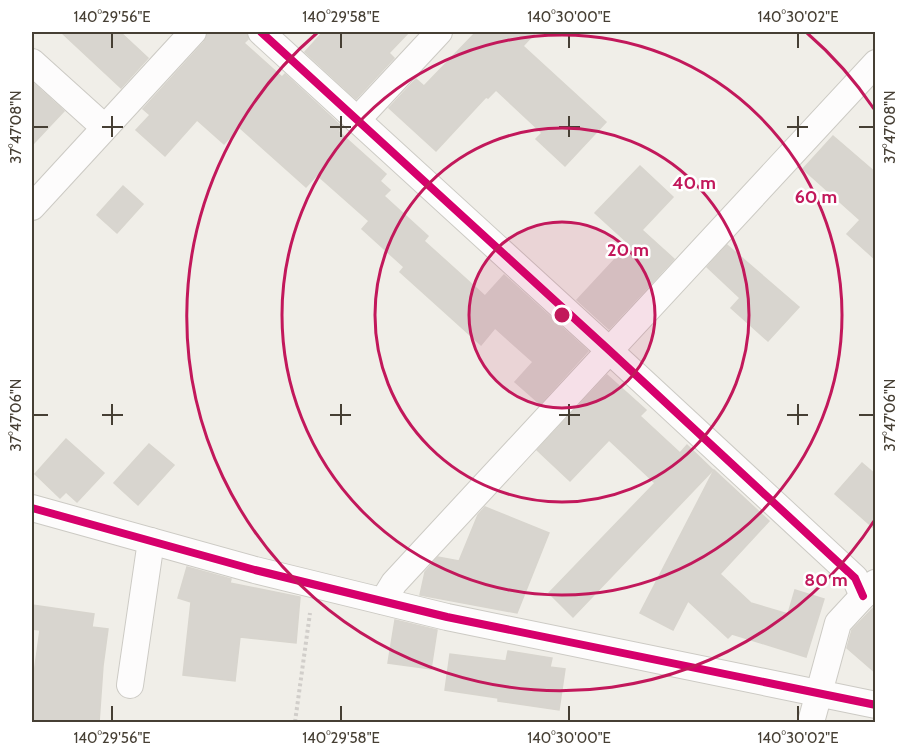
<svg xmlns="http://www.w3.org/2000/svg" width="907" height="754" font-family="Cabin,sans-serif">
	<rect width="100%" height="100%" fill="#f0eee8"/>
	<!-- building -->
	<g fill="#d8d5cf" stroke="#d8d5ce" stroke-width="1.5">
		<path d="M61,32H120L148,58L121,88Z"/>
		<path d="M208,32H246L248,39L244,43L282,77L285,74L342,127L338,131L386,174L380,181L390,190L384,196L428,236L424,241L485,296L504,275L588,351L540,404L515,382L533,362L495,328L481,345L400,272L404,267L362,229L369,221L317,175L306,187L239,127L224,144L197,120L165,156L136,130L150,115L143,109L204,42Z"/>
		<path d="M323,32H409L389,53L394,58L356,99L305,52Z"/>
		<path d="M476,32H536L523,46L606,122L565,166L536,139L542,133L496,90L488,98L486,97L436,151L389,108L416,79L424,86Z"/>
		<path d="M32,82L64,111L32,145Z"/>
		<path d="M833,136L876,173V260L847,234L860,220L803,169Z"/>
		<path d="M640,166L673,197L642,230L674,259L609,329L577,300L629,244L595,213Z"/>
		<path d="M123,186L143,204L117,233L97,215Z"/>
		<path d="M727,245L799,307L768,341L731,308L740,298L707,267Z"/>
		<path d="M607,375L646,410L640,416L680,453L687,445L713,470L573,617L549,593L655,483L609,440L570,481L537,450Z"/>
		<path d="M66,439L104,473L77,502L66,492L60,498L35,474Z"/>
		<path d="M149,444L174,465L138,505L114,483Z"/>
		<path d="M862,463L876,475V530L835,494Z"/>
		<path d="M714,470L769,521L720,574L751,603L788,614L795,590L824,599L806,657L732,634L728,638L688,601L673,630L640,613Z"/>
		<path d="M485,507L549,533L517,613L420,595L425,572L438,557L459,561L478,515Z"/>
		<path d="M187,567L231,579L230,583L300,597L296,643L240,637L235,681L183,675L191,602L178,598Z"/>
		<path d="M32,605L94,614L92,627L108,629L103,666L99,723H32V688L40,630L32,629Z"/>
		<path d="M876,605V673L847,648L852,630Z"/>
		<path d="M395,620L437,630L431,669L388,663Z"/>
		<path d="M508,651L552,658L550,667L565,669L559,710L498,701V698L445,690L450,654L506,661Z"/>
	</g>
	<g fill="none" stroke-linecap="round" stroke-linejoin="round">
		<!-- minor casing -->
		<g stroke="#cccac4" stroke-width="28">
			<g id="minor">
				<path d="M261,32L610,351L855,578L863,596"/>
				<path d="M32,62L104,127"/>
				<path d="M357,120L439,32"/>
				<path d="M32,207L193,32"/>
				<path d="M32,508L255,570L447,617L876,705"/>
				<path d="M383,601L394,583L876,63"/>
				<path d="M130,685L151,541"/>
				<path d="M811,722L838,623L875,583"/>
			</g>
		</g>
		<!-- path -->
		<path stroke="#d1ceca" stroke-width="4" stroke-dasharray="3 3" stroke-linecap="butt" d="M295,722L310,613"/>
		<!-- minor -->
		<use href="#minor" stroke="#fdfcfc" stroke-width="26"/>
		<!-- cycleway casing -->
		<g stroke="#fff" stroke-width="11">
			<g id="cycleway">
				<path d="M261,32L610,351L855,578L863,596"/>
				<path d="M32,508L255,570L447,617L876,705"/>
			</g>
		</g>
		<!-- cycleway -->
		<use href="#cycleway" stroke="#d6006c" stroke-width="8"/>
	</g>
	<!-- ticks -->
	<path fill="none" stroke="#463f34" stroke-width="2" d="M112,33V48M341,33V48M569,33V48M798,33V48M112,116V137M341,116V137M569,116V137M798,116V137M33,127H48M102,127H123M330,127H351M559,127H580M787,127H808M859,127H874M112,404V425M341,404V425M569,404V425M798,404V425M33,415H48M102,415H123M330,415H351M559,415H580M787,415H808M859,415H874M112,706V721M341,706V721M569,706V721M798,706V721"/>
	<!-- distance rings -->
	<circle cx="562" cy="315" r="93" fill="#c2185b" fill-opacity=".12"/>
	<g fill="none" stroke="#c2185b" stroke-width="3">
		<circle cx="562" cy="315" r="93"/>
		<circle cx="562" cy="315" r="187"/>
		<circle cx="562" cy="315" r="280"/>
		<path d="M874 521A374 374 0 1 1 317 33M807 33A374 374 0 0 1 874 109"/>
	</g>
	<circle cx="562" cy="315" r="9" fill="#c2185b" stroke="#fff" stroke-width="3"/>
	<g font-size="18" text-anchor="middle" font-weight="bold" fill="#c2185b" stroke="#fff" stroke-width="5" stroke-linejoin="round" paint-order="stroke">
		<text x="694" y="189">40 m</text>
		<text x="816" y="203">60 m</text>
		<text x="628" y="256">20 m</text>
		<text x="826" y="586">80 m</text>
	</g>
	<!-- border -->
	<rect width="907" height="754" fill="none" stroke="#ffffff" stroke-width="66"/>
	<rect x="33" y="33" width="841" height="688" fill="none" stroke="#463f34" stroke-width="2"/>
	<g font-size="15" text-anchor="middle" fill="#463f34">
		<text x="112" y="22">140°29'56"E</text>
		<text x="341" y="22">140°29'58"E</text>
		<text x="569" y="22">140°30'00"E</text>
		<text x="798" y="22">140°30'02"E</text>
		<text transform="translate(16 127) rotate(-90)" y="5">37°47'08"N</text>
		<text transform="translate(890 127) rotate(-90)" y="5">37°47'08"N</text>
		<text transform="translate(16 415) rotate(-90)" y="5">37°47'06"N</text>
		<text transform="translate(890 415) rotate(-90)" y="5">37°47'06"N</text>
		<text x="112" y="743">140°29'56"E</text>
		<text x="341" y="743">140°29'58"E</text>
		<text x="569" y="743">140°30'00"E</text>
		<text x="798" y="743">140°30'02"E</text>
	</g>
</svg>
